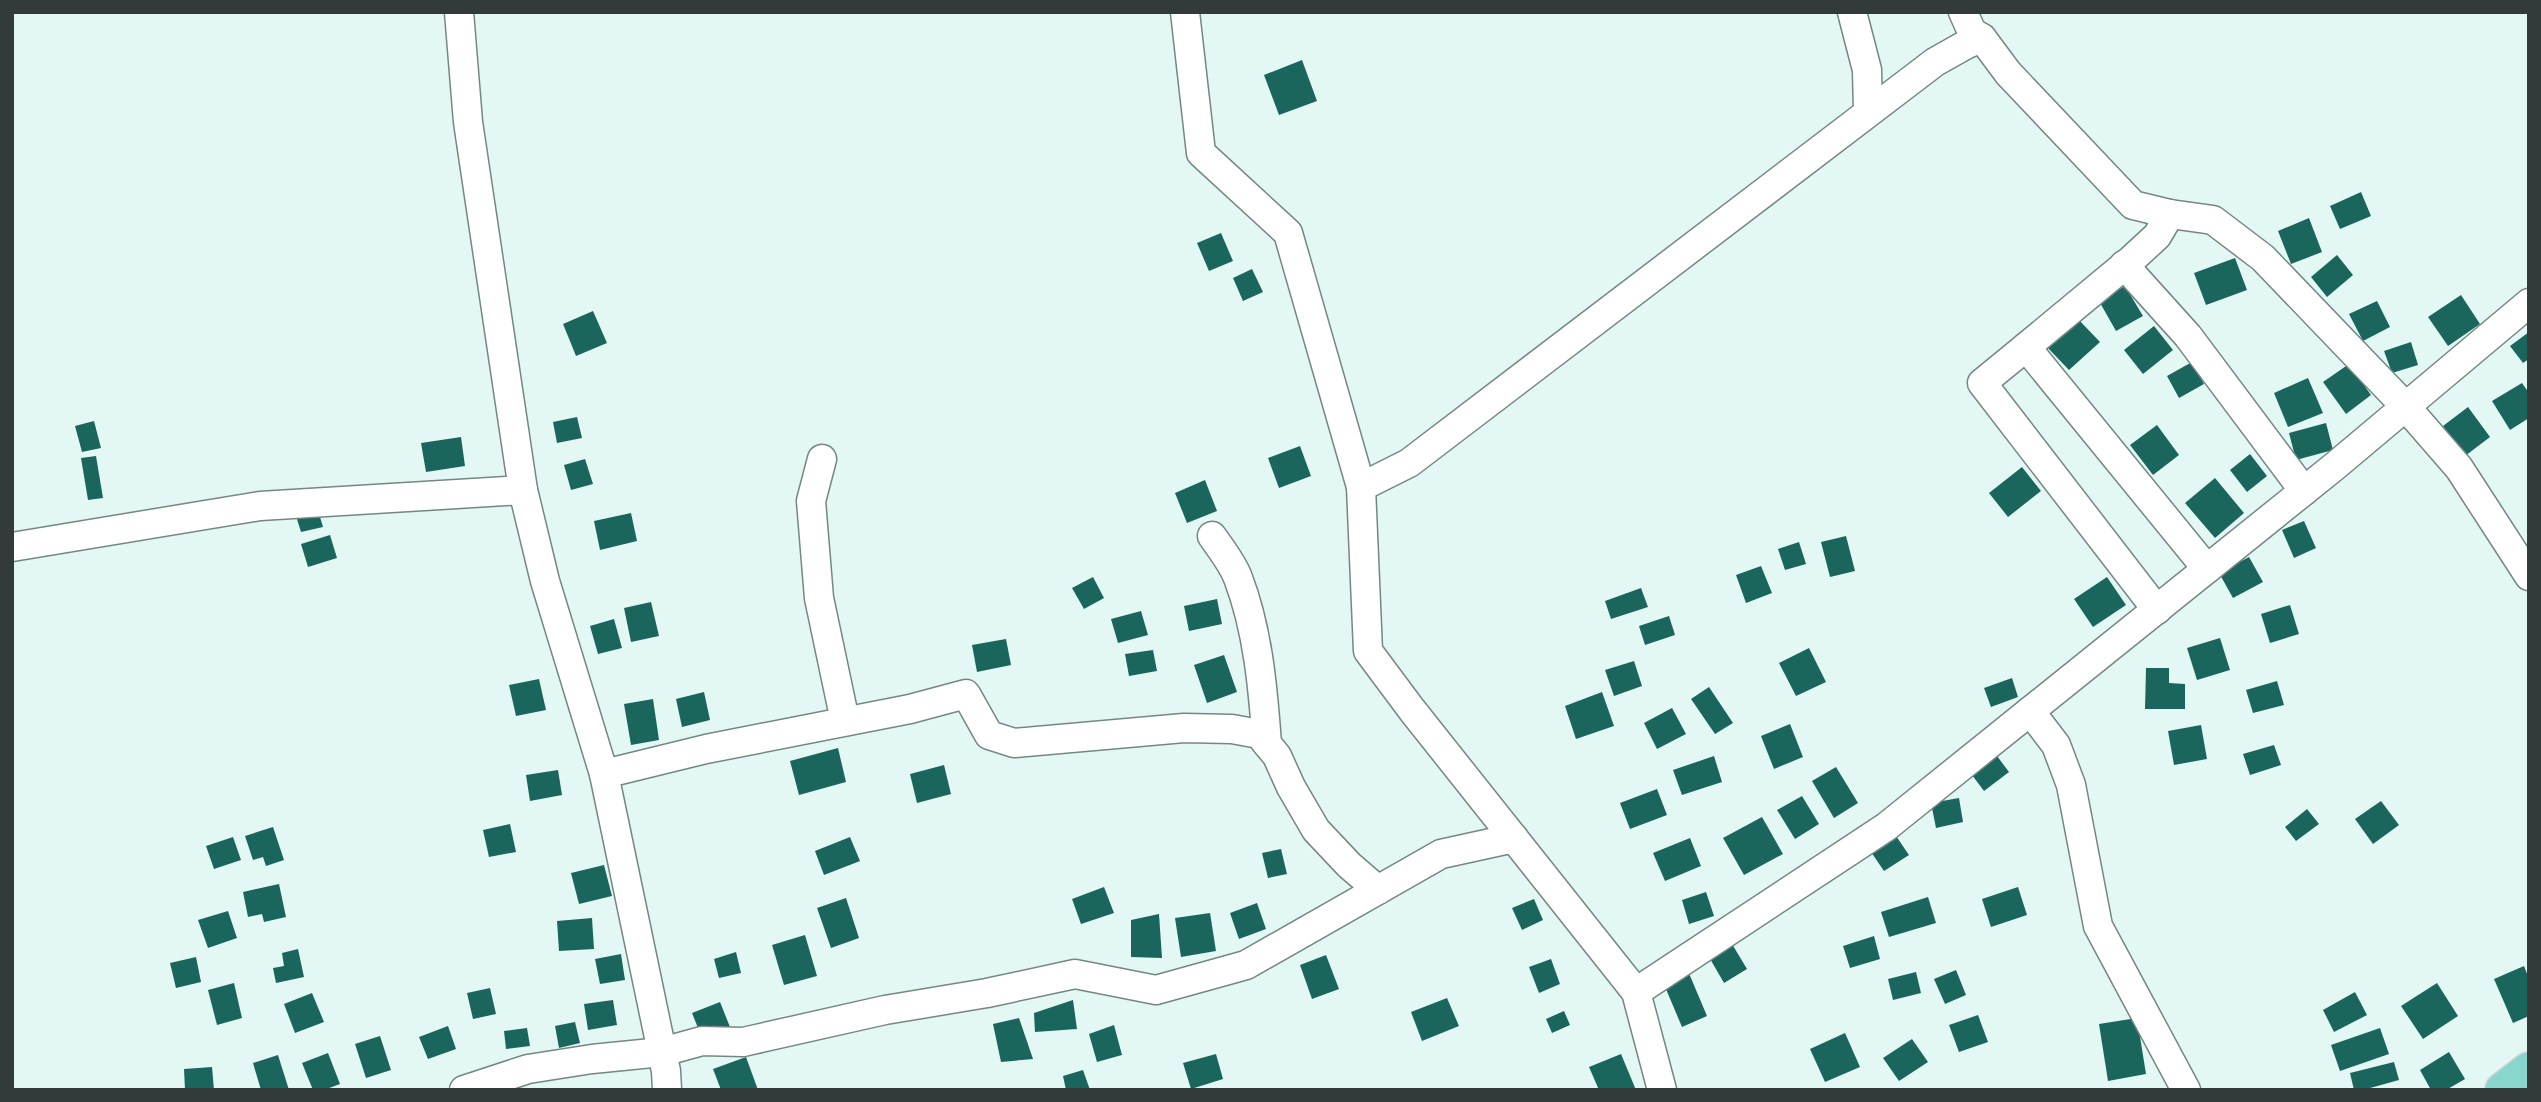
<svg xmlns="http://www.w3.org/2000/svg" width="2541" height="1102" font-family="Arial,sans-serif">
	<rect width="100%" height="100%" fill="#e3f8f4"/>
	<!-- building -->
	<g fill="#1b665c">
		<path d="M1302,60L1317,101L1279,115L1264,75Z"/>
		<path d="M2361,192L2371,216L2340,229L2330,206Z"/>
		<path d="M2309,218L2322,252L2291,264L2278,231Z"/>
		<path d="M1221,233L1233,261L1209,271L1197,243Z"/>
		<path d="M2337,255L2353,275L2327,297L2311,277Z"/>
		<path d="M2235,258L2247,290L2206,305L2194,273Z"/>
		<path d="M1252,269L1263,292L1243,301L1233,278Z"/>
		<path d="M2125,286L2143,316L2116,331L2099,301Z"/>
		<path d="M2461,295L2480,324L2448,346L2428,317Z"/>
		<path d="M2377,301L2390,327L2363,341L2349,314Z"/>
		<path d="M593,311L607,343L576,356L563,324Z"/>
		<path d="M2077,318L2100,342L2069,370L2046,346Z"/>
		<path d="M2154,326L2173,350L2143,374L2124,350Z"/>
		<path d="M2529,332V359L2523,363L2510,346Z"/>
		<path d="M2411,342L2418,365L2392,373L2384,351Z"/>
		<path d="M2192,362L2204,384L2179,398L2167,376Z"/>
		<path d="M2349,364L2371,395L2346,414L2323,382Z"/>
		<path d="M2308,378L2323,413L2288,427L2274,393Z"/>
		<path d="M2522,383L2529,393V418L2510,430L2492,401Z"/>
		<path d="M2468,407L2490,437L2465,456L2443,426Z"/>
		<path d="M577,417L582,438L557,443L553,422Z"/>
		<path d="M94,421L101,448L82,452L75,426Z"/>
		<path d="M2326,423L2333,450L2296,460L2289,433Z"/>
		<path d="M2157,425L2179,455L2153,475L2130,445Z"/>
		<path d="M461,437L465,466L426,472L421,443Z"/>
		<path d="M1300,446L1311,476L1279,488L1268,458Z"/>
		<path d="M2250,454L2267,476L2247,492L2230,470Z"/>
		<path d="M96,456L103,498L88,500L81,458Z"/>
		<path d="M585,459L593,484L571,490L564,465Z"/>
		<path d="M2022,467L2041,491L2008,517L1989,493Z"/>
		<path d="M2215,478L2244,513L2215,538L2185,503Z"/>
		<path d="M1205,480L1217,511L1187,523L1175,493Z"/>
		<path d="M318,510L323,527L301,532L296,516Z"/>
		<path d="M631,513L637,541L600,550L594,521Z"/>
		<path d="M2304,521L2316,548L2294,558L2282,530Z"/>
		<path d="M330,535L337,558L308,567L301,544Z"/>
		<path d="M1846,536L1855,571L1830,577L1821,542Z"/>
		<path d="M1799,542L1806,564L1785,570L1778,549Z"/>
		<path d="M2249,557L2263,582L2233,598L2219,573Z"/>
		<path d="M1761,566L1772,593L1746,603L1736,575Z"/>
		<path d="M1093,577L1104,598L1084,609L1072,588Z"/>
		<path d="M2107,577L2126,605L2093,627L2074,599Z"/>
		<path d="M1641,588L1648,607L1611,619L1605,601Z"/>
		<path d="M1217,599L1222,624L1189,631L1184,606Z"/>
		<path d="M651,602L659,636L631,642L624,608Z"/>
		<path d="M2290,605L2299,634L2270,643L2261,614Z"/>
		<path d="M1141,611L1148,635L1118,643L1111,619Z"/>
		<path d="M1669,616L1675,635L1645,645L1639,626Z"/>
		<path d="M614,619L622,648L598,654L590,626Z"/>
		<path d="M2220,638L2230,670L2197,680L2187,648Z"/>
		<path d="M1006,639L1011,665L977,672L972,645Z"/>
		<path d="M1809,648L1826,682L1796,696L1779,663Z"/>
		<path d="M1153,650L1157,671L1129,676L1125,654Z"/>
		<path d="M1224,655L1237,692L1207,703L1194,665Z"/>
		<path d="M1634,661L1642,686L1614,696L1605,670Z"/>
		<path d="M2146,668H2169V683L2185,684V709H2145Z"/>
		<path d="M2012,678L2018,697L1991,707L1984,688Z"/>
		<path d="M539,679L546,710L516,716L509,685Z"/>
		<path d="M2277,681L2284,705L2253,713L2246,690Z"/>
		<path d="M1709,687L1733,723L1715,734L1691,699Z"/>
		<path d="M704,692L710,720L682,727L676,699Z"/>
		<path d="M1602,692L1614,726L1576,739L1565,706Z"/>
		<path d="M653,699L659,740L631,745L624,704Z"/>
		<path d="M1672,708L1686,734L1657,749L1644,723Z"/>
		<path d="M1790,724L1803,757L1774,769L1761,736Z"/>
		<path d="M2201,725L2207,759L2174,765L2168,731Z"/>
		<path d="M2274,745L2281,765L2250,775L2243,754Z"/>
		<path d="M838,748L846,782L799,795L790,761Z"/>
		<path d="M1994,752L2009,772L1984,791L1969,771Z"/>
		<path d="M1714,756L1722,782L1682,795L1673,770Z"/>
		<path d="M944,765L951,794L917,803L910,774Z"/>
		<path d="M1836,767L1858,803L1834,818L1812,781Z"/>
		<path d="M558,770L562,795L530,801L526,775Z"/>
		<path d="M1657,789L1667,815L1630,829L1620,803Z"/>
		<path d="M1802,796L1819,824L1795,839L1777,810Z"/>
		<path d="M1959,798L1963,822L1936,828L1931,803Z"/>
		<path d="M2381,801L2399,825L2373,844L2355,819Z"/>
		<path d="M2307,809L2319,824L2296,841L2285,827Z"/>
		<path d="M1762,817L1783,854L1744,875L1723,838Z"/>
		<path d="M510,824L516,852L489,857L483,830Z"/>
		<path d="M273,827L284,860L266,866L263,857L253,860L245,836Z"/>
		<path d="M1896,836L1909,855L1884,871L1871,852Z"/>
		<path d="M233,837L241,860L214,869L206,846Z"/>
		<path d="M850,837L860,861L824,875L815,851Z"/>
		<path d="M1690,838L1701,866L1665,881L1653,853Z"/>
		<path d="M1281,849L1287,874L1268,878L1262,853Z"/>
		<path d="M604,865L612,896L579,904L571,873Z"/>
		<path d="M279,884L286,917L264,922L262,914L248,917L243,892Z"/>
		<path d="M1104,887L1114,913L1081,924L1072,899Z"/>
		<path d="M2018,887L2027,915L1991,927L1982,899Z"/>
		<path d="M1706,892L1714,916L1689,924L1682,900Z"/>
		<path d="M1928,897L1936,923L1889,937L1881,912Z"/>
		<path d="M846,898L859,938L831,948L817,908Z"/>
		<path d="M1534,899L1543,920L1522,930L1512,908Z"/>
		<path d="M1257,903L1266,929L1239,939L1230,913Z"/>
		<path d="M228,911L237,938L208,948L198,920Z"/>
		<path d="M1210,913L1216,951L1181,957L1175,918Z"/>
		<path d="M1159,914L1162,958L1131,957V920Z"/>
		<path d="M592,918L594,949L559,951L557,921Z"/>
		<path d="M805,935L817,976L784,985L772,945Z"/>
		<path d="M1874,936L1880,959L1850,968L1843,946Z"/>
		<path d="M1732,944L1747,969L1724,983L1709,957Z"/>
		<path d="M298,949L304,977L276,983L273,968L284,966L282,953Z"/>
		<path d="M736,952L741,973L719,978L714,959Z"/>
		<path d="M621,954L625,980L600,984L595,959Z"/>
		<path d="M1326,955L1339,989L1312,999L1300,965Z"/>
		<path d="M196,957L201,982L176,988L170,963Z"/>
		<path d="M1551,959L1560,984L1539,993L1529,967Z"/>
		<path d="M2524,966L2529,979V1016L2513,1023L2494,979Z"/>
		<path d="M1956,970L1966,995L1945,1004L1934,979Z"/>
		<path d="M1688,971L1707,1016L1682,1027L1663,982Z"/>
		<path d="M1916,972L1921,993L1893,1000L1888,979Z"/>
		<path d="M234,983L242,1018L217,1025L208,990Z"/>
		<path d="M2437,983L2458,1016L2423,1039L2401,1006Z"/>
		<path d="M490,988L496,1014L473,1019L467,993Z"/>
		<path d="M2355,992L2367,1015L2334,1032L2323,1010Z"/>
		<path d="M312,993L324,1022L295,1033L284,1004Z"/>
		<path d="M1447,998L1459,1026L1422,1041L1411,1012Z"/>
		<path d="M613,1000L617,1025L588,1030L584,1004Z"/>
		<path d="M1073,1000L1077,1029L1035,1032L1034,1013Z"/>
		<path d="M720,1002L730,1027L702,1038L692,1013Z"/>
		<path d="M1564,1011L1570,1025L1552,1033L1546,1019Z"/>
		<path d="M1978,1015L1988,1042L1959,1052L1949,1025Z"/>
		<path d="M1019,1018L1033,1059L1001,1062L993,1024Z"/>
		<path d="M2137,1018L2146,1074L2108,1081L2099,1024Z"/>
		<path d="M575,1022L580,1043L559,1048L555,1026Z"/>
		<path d="M1114,1025L1122,1055L1097,1062L1089,1034Z"/>
		<path d="M448,1026L456,1049L428,1059L419,1037Z"/>
		<path d="M527,1028L530,1046L506,1049L504,1031Z"/>
		<path d="M2380,1028L2389,1054L2340,1071L2331,1045Z"/>
		<path d="M1845,1033L1860,1067L1825,1082L1810,1049Z"/>
		<path d="M380,1036L391,1070L366,1078L355,1044Z"/>
		<path d="M1912,1039L1928,1062L1899,1081L1883,1058Z"/>
		<path d="M2449,1052L2465,1079L2446,1090H2431L2420,1070Z"/>
		<path d="M328,1053L340,1084L324,1090H313L302,1063Z"/>
		<path d="M1216,1054L1223,1079L1191,1089L1183,1063Z"/>
		<path d="M1621,1054L1636,1090H1599L1589,1067Z"/>
		<path d="M278,1055L289,1090H261L253,1063Z"/>
		<path d="M746,1057L758,1090H721L713,1069Z"/>
		<path d="M2394,1062L2399,1080L2363,1090H2354L2350,1073Z"/>
		<path d="M212,1067L214,1090H185L184,1069Z"/>
		<path d="M1083,1070L1090,1090H1066L1063,1076Z"/>
	</g>
	<g fill="none" stroke-linecap="round" stroke-linejoin="round">
		<!-- minor casing -->
		<g stroke="#748783" stroke-width="31">
			<g id="minor">
				<path d="M459,12L468,122L523,490L545,581L604,774L666,1071L667,1090"/>
				<path d="M1185,12L1201,153L1288,233L1361,487L1368,651L1412,710L1636,992L1662,1090"/>
				<path d="M1852,12L1867,70L1868,112"/>
				<path d="M1963,12L1972,32L1982,38"/>
				<path d="M2124,265L2188,336L2304,491"/>
				<path d="M2026,347L2131,260L2157,236L2170,214"/>
				<path d="M822,459L811,501L819,598L845,721"/>
				<path d="M1361,487L1409,463L1935,62L1967,44L1982,38L2008,73L2133,205L2170,214L2213,220L2263,258L2406,407L2459,468L2529,576"/>
				<path d="M1212,536C1221,549 1233,564 1238,578C1258,630 1263,689 1267,744"/>
				<path d="M12,547L260,506L523,490"/>
				<path d="M2157,610L1982,383L2026,347L2207,569"/>
				<path d="M2030,711L2056,745L2071,785L2098,926L2186,1090"/>
				<path d="M604,774L706,749L910,709L966,694L989,735L1014,743L1184,728L1232,729L1259,734L1277,756L1291,787L1316,830L1349,865L1378,890"/>
				<path d="M1636,992L1886,827L2335,466L2529,303"/>
				<path d="M464,1090L528,1069L592,1059L662,1052L702,1041L743,1042L885,1010L987,993L1075,974L1156,990L1246,965L1441,854L1514,838"/>
			</g>
		</g>
		<!-- major casing -->
		<g stroke="#d2d4d3" stroke-width="38">
			<path id="major" d="M2503,1090L2529,1070"/>
		</g>
		<!-- minor -->
		<use href="#minor" stroke="#fff" stroke-width="28"/>
		<!-- major -->
		<use href="#major" stroke="#89d6cd" stroke-width="35"/>
	</g>
	<!-- border -->
	<rect width="2541" height="1102" fill="none" stroke="#323b39" stroke-width="28"/>
</svg>
